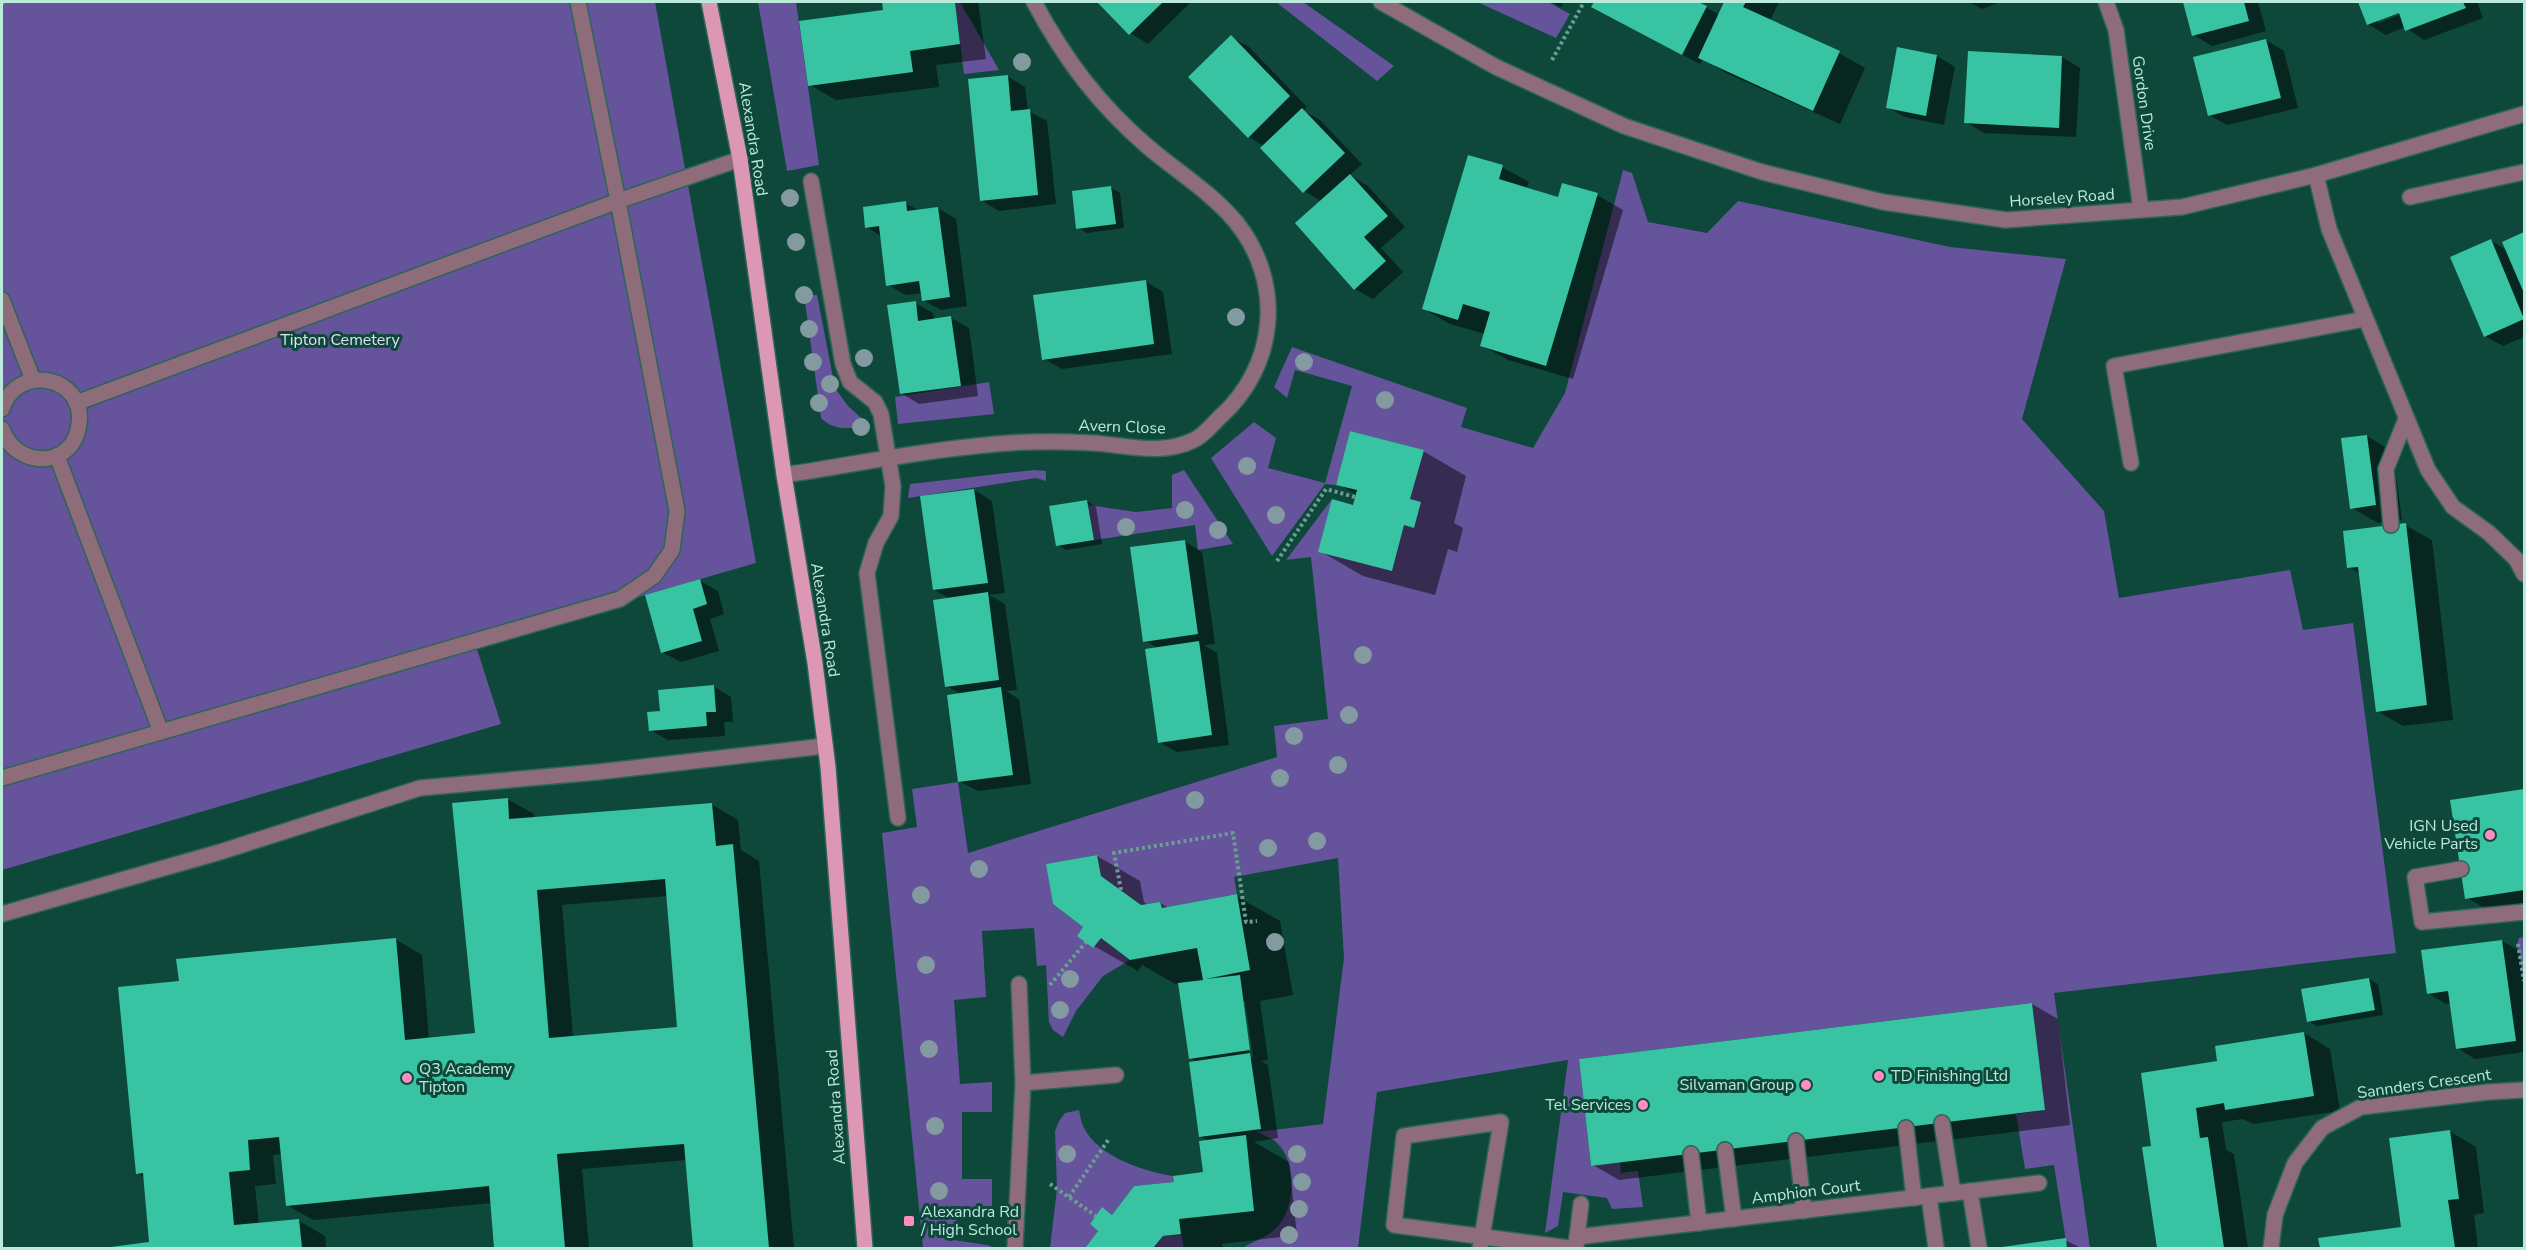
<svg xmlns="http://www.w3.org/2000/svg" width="2526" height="1250" font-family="'Nunito Sans',sans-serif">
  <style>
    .green { fill: #65539b }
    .shadow { fill: #0007; fill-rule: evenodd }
    .building { fill: #38c3a3; fill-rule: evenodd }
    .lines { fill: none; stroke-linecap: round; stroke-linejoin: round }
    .minor-casing { stroke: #2d6558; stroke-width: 18 }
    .major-casing { stroke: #2d6558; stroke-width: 18 }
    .path { stroke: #6a9e90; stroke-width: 4; stroke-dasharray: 3 3; stroke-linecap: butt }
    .minor { stroke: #8e6c79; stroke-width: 15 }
    .major { stroke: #db97b3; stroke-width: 15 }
    .tree { fill: #839aa1 }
    .poi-dot { fill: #fd8ebf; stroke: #0e483b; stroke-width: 2 }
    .labels { text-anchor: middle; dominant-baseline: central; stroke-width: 6; stroke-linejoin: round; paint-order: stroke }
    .street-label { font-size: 16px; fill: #bbe9da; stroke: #0e483b }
    .park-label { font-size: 16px; fill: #e2def5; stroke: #0e483b }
    .poi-label { font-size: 16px; fill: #bbe9da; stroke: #0e483b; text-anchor: end }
  </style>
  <rect width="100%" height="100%" fill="#0e483b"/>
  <g class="green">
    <path d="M2 2H655L756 563 645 595 477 649 501 724 2 870Z"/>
    <path d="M758 2H796L819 165 787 171Z"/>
    <path d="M955 2H960L999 70 964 74Z"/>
    <path d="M1276 2H1303L1394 66 1377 81Z"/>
    <path d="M1477 2H1548L1570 14 1556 38Z"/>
    <path d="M1623 170 1632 173 1648 222 1707 233 1738 201 1950 247 2066 259 2022 419 2104 511 2119 598 2290 570 2303 630 2353 623 2396 953 2054 993 2090 1248H2067L2054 1165 2025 1169 2016 1114 2044 1110 2032 1003 1579 1059 1591 1166 1620 1162 1621 1173 1638 1171 1643 1207 1612 1209 1607 1198 1563 1192 1558 1226 1545 1233 1568 1060 1377 1092 1358 1248H1243C1253 1241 1266 1238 1275 1229 1296 1210 1298 1163 1277 1143 1272 1138 1263 1135 1257 1132L1323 1124 1344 958 1338 858 1234 877 1237 894 1162 908 1160 902 1141 905 1101 876 1097 855 1047 864 1053 904 1083 927 1077 936 1101 938 1130 960 1103 976 1076 1011 1063 1037 1053 1030 1049 1022 1046 965 1037 966 1034 928 982 931 986 997 954 1000 960 1084 992 1082V1112H962V1179H992V1211L958 1207 954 1240 987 1245 995 1248H923L882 833 917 827 912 789 958 782 968 853 1277 757 1274 726 1328 719 1311 557 1286 560 1332 499 1392 571 1404 525 1414 527 1410 499 1423 450 1350 431 1336 485 1325 484 1272 556 1211 458 1254 422 1276 438 1268 468 1325 483 1352 386 1295 370 1287 398 1274 387 1292 347 1467 408 1461 427 1533 448 1565 393Z"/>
    <path d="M804 295H817L835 388 848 406 870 426C851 428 835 432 821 418Z"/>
    <path d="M989 382 994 414 898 424 895 397Z"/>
    <path d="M1034 470 1046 471V481L1036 478 908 498 910 484Z"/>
    <path d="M1184 470 1233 544 1198 550 1195 525 1094 540 1088 505 1136 512 1172 508V475Z"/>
    <path d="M2524 937V981L2517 944 2519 938Z"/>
    <path d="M1079 1110C1080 1115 1081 1122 1084 1128 1099 1157 1143 1171 1173 1176L1174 1182 1134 1186 1112 1215 1102 1208 1090 1224 1098 1231 1085 1248H1050L1057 1189 1055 1131 1059 1121 1065 1113Z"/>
    <path d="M1181 1234 1184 1248H1153L1163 1236Z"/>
  </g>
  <g class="shadow">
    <path d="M883 2H978L986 59 936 65 939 87 836 100 810 85 885 11Z"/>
    <path d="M1099 2H1191L1148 44 1130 33Z"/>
    <path d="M1551 2H1564L1561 7Z"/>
    <path d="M1595 2H1695L1720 15 1726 2H1779L1770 21 1839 53 1865 68 1840 124 1726 73 1703 59 1700 64 1593 7Z"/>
    <path d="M1969 2H2000L1982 9Z"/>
    <path d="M2184 2H2258L2266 31 2212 46 2194 35Z"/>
    <path d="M2359 2H2477L2483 18 2424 40 2405 27 2386 35 2368 24ZM2405 9 2406 12 2378 23V19Z"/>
    <path d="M1231 37 1249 47 1307 107 1304 111 1320 120 1362 164 1350 175 1368 186 1405 227 1381 248 1403 272 1373 299 1355 289 1321 201 1304 191 1264 146 1249 137Z"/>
    <path d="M2266 40 2284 51 2298 108 2227 125 2209 115Z"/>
    <path d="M1899 49 1937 56 1955 67 1944 125 1905 117 1887 107Z"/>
    <path d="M2062 57 2080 68 2076 137 1984 133 1966 122Z"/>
    <path d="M1007 76 1025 87 1028 111 1047 121 1056 204 999 211 981 200Z"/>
    <path d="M1502 167 1529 182 1526 189 1559 199 1597 195 1623 210 1573 379 1508 360 1481 345 1485 334 1450 324 1424 309Z"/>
    <path d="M1111 188 1120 193 1124 228 1087 233 1078 228Z"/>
    <path d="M905 203 920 211 938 208 956 219 967 306 941 310 923 300V293L906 295 888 285 881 236 866 227Z"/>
    <path d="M2524 233V337L2503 346 2485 336 2491 241 2507 250 2504 242Z"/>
    <path d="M1145 281 1163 292 1172 354 1062 369 1044 359Z"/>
    <path d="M915 303 933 313 934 320 951 318 969 328 978 396 919 404 901 393Z"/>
    <path d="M2367 436 2393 452 2402 520 2378 523 2352 508Z"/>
    <path d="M1423 451 1466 476 1454 523 1463 528 1457 552 1448 549 1435 595 1363 576 1320 551 1354 507 1357 495 1338 484Z"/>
    <path d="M974 490 992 501 1005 593 989 595 1005 604 1017 690 1006 691 1019 699 1031 784 978 791 959 781 961 694 946 686 951 599 934 590Z"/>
    <path d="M1087 501 1096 507 1102 544 1066 550 1058 545Z"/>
    <path d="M2405 525 2432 540 2453 720 2403 726 2377 711 2361 574 2348 567Z"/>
    <path d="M1184 541 1202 552 1215 644 1204 645 1217 653 1229 745 1177 752 1159 742 1158 648 1145 641Z"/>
    <path d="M700 581 718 591 724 614 710 619 719 651 681 662 662 652Z"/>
    <path d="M713 686 731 697 733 722H724L725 736 668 740 650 730 661 713Z"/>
    <path d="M2524 791V909L2493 913 2467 898 2452 802Z"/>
    <path d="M507 799 534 814V818L711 804 738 820 741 850 759 861 794 1248H695L687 1160 582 1169 589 1248H496L492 1203 313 1220 287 1205 282 1154 273 1155 276 1184 255 1186 259 1225 299 1221 325 1236 326 1248H100L151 1244 145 1178 137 1173 180 982 395 939 422 955 429 1039 477 1034ZM667 896 678 1028 573 1037 562 905Z"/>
    <path d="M1097 856 1140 881 1144 902 1148 905 1160 903 1169 908 1236 896 1280 921 1293 995 1260 1001 1268 1060 1261 1061 1268 1065 1278 1138 1254 1142 1289 1162 1297 1235 1222 1244 1223 1248H1087L1100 1231 1102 1209 1114 1216 1175 1183 1204 1174 1209 1141 1200 1136 1197 1062 1190 1058 1180 983 1175 984 1142 965 1138 971 1094 946 1085 926ZM1242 1002H1245L1253 1057 1250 1058Z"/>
    <path d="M2502 941 2520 951 2524 987V1052L2475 1059 2457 1048 2451 1003 2446 1004 2428 993Z"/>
    <path d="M2369 979 2378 984 2383 1015 2317 1026 2308 1021Z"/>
    <path d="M2032 1004 2058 1019 2070 1125 1619 1180 1593 1165Z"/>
    <path d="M2304 1033 2330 1049 2340 1111 2253 1124 2243 1119 2222 1122 2226 1150 2234 1154 2248 1248H2159L2143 1149 2153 1147 2219 1062Z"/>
    <path d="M2449 1131 2476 1147 2484 1213 2474 1215 2478 1248H2321L2320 1239 2403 1228Z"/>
    <path d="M2065 1240 2081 1248H2000Z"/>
  </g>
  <g class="building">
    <path d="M882 2H955L960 44 910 51 913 72 808 86 799 21 883 10Z"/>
    <path d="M1097 2H1163L1129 35Z"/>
    <path d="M1594 2H1698L1707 6 1682 55 1591 7Z"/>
    <path d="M1724 2H1746L1743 7 1840 51 1813 111 1698 58Z"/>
    <path d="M2183 2H2244L2249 21 2192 36Z"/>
    <path d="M2358 2H2463L2466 8 2405 31 2399 13 2367 25Z"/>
    <path d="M1231 35 1290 96 1248 138 1188 77Z"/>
    <path d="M2266 39 2281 98 2208 116 2193 57Z"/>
    <path d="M1897 47 1937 55 1926 116 1886 108Z"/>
    <path d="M1968 51 2062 56 2059 128 1964 123Z"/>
    <path d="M1008 75 1011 111 1030 109 1038 195 980 201 968 79Z"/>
    <path d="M1302 108 1345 153 1303 193 1260 148Z"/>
    <path d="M1468 155 1503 165 1499 179 1558 197 1562 183 1598 193 1546 366 1480 346 1490 312 1463 304 1458 320 1422 309Z"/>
    <path d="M1350 174 1388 216 1364 237 1386 261 1354 290 1295 223Z"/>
    <path d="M1111 186 1116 224 1076 229 1072 191Z"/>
    <path d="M906 201 907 211 938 207 950 297 922 301 919 281 886 286 879 226 865 228 863 207Z"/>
    <path d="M2524 232V293L2502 242Z"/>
    <path d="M2491 239 2524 319 2484 337 2450 257Z"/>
    <path d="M1146 280 1154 344 1042 360 1033 295Z"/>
    <path d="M916 301 918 321 951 316 961 386 900 394 887 305Z"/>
    <path d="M1350 431 1424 450 1410 499 1421 502 1414 528 1404 525 1392 571 1318 552 1332 499 1353 505 1357 490 1336 485Z"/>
    <path d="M2367 435 2376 505 2350 509 2341 438Z"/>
    <path d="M974 489 988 583 933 590 920 496Z"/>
    <path d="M1087 500 1094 540 1056 546 1049 506Z"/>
    <path d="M2406 523 2427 705 2376 712 2358 567 2347 568 2343 531Z"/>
    <path d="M1185 540 1198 634 1143 642 1130 547Z"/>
    <path d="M700 579 707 604 693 609 702 641 661 653 645 595Z"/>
    <path d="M988 592 999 680 945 687 933 600Z"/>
    <path d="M1199 641 1212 735 1158 743 1145 649Z"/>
    <path d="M714 685 716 712H706L707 726 649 731 647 712 660 711 658 690Z"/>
    <path d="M1001 687 1013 775 958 782 947 695Z"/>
    <path d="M2524 789V890L2465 899 2450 800Z"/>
    <path d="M508 798 509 819 712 803 716 846 733 844 769 1248H693L684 1144 557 1154 565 1248H494L489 1186 286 1206 279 1137 248 1140 250 1170 229 1172 234 1225 299 1219 302 1248H103L149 1242 143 1173 136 1174 118 987 179 981 176 959 396 938 405 1040 475 1033 452 803ZM665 879 677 1027 549 1038 537 890Z"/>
    <path d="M1097 855 1101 876 1141 905 1160 902 1162 908 1237 894 1250 970 1206 979 1240 975 1250 1050 1189 1059 1178 983 1203 980 1197 948 1130 960 1101 938 1093 948 1077 936 1083 927 1053 904 1046 864Z"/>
    <path d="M2502 940 2516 1041 2456 1049 2448 991 2427 994 2421 950Z"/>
    <path d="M2369 978 2375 1010 2307 1022 2301 989Z"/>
    <path d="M2032 1003 2045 1110 1591 1166 1579 1059Z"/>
    <path d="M2304 1032 2314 1096 2225 1110 2224 1103 2196 1108 2200 1138 2208 1137 2224 1248H2157L2142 1147 2151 1146 2141 1073 2217 1061 2215 1046Z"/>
    <path d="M1250 1053 1261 1129 1199 1137 1189 1062Z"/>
    <path d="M2450 1130 2459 1199 2448 1200 2455 1248H2320L2318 1238 2401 1227 2389 1138Z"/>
    <path d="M1246 1135 1254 1211 1179 1219 1181 1234 1163 1236 1153 1248H1085L1098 1231 1090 1224 1102 1207 1112 1215 1134 1186 1174 1182 1173 1176 1203 1172 1199 1141Z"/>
    <path d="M2066 1238 2067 1248H2002V1247Z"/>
  </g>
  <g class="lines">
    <defs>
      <g id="minor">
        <path d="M1381 2 1496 67 1624 126 1762 172 1883 202 2006 220 2182 207 2316 175 2524 114"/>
        <path d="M2106 2 2116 30 2141 210"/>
        <path d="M2316 175 2329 229 2428 470 2453 507 2489 533 2516 559 2524 574"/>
        <path d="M811 181 843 364 850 382 875 402 881 414 893 486 891 516 876 543 867 573 898 818"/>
        <path d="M2410 197 2524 172"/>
        <path d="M2 300 33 380"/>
        <path d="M76 403 618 201 578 2"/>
        <path d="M2 409C17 362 86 376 79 424 74 469 16 470 2 429"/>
        <path d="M57 456 161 732"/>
        <path d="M2131 463 2114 366 2365 319"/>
        <path d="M784 475C851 465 918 451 986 445 1021 441 1058 441 1093 443 1126 445 1162 456 1194 440 1203 436 1212 425 1219 418 1277 367 1285 283 1236 222 1211 192 1176 171 1147 146 1098 104 1064 58 1034 2"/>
        <path d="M2391 525 2386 469 2406 419"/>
        <path d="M2 778 620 599 654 576 672 550 677 511 618 201 740 159"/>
        <path d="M2461 869 2415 877 2422 922 2524 912"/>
        <path d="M2 914 220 852 420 788 598 772 825 746"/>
        <path d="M1023 1083 1116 1075"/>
        <path d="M1942 1123 1953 1193"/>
        <path d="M1906 1128 1914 1198"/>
        <path d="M1796 1141 1804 1211"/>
        <path d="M1725 1150 1734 1219"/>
        <path d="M1691 1154 1699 1223"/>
        <path d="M1970 1191 1979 1248"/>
        <path d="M1929 1196 1936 1248"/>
        <path d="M1577 1237 2039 1183"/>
        <path d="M1576 1246 1581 1204"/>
        <path d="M1015 1248 1023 1083 1019 984"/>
        <path d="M1480 1248 1482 1237 1501 1122 1404 1136 1394 1225 1569 1248"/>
        <path d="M2271 1248 2275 1215 2295 1163 2322 1128 2361 1107 2488 1092 2524 1090"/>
      </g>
      <path id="major" d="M709 2 740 159 784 475 815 663 828 767 865 1248"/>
    </defs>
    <use href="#minor" class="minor-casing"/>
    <use href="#major" class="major-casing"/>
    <g class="path">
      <path d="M2 3 4 2"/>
      <path d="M1552 60 1584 2"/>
      <path d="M1277 561 1326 489 1355 497"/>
      <path d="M1121 890 1114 853 1233 833 1246 922 1257 921"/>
      <path d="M2518 944 2524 981"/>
      <path d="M1050 985 1086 942"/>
      <path d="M1050 1184 1096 1216"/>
      <path d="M1069 1197 1109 1139"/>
    </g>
    <use href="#minor" class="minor"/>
    <use href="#major" class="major"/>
  </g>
  <g class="tree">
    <circle cx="1022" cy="62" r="9"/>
    <circle cx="790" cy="198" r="9"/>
    <circle cx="796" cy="242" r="9"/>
    <circle cx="804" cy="295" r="9"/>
    <circle cx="1236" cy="317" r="9"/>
    <circle cx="809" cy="329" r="9"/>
    <circle cx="864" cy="358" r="9"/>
    <circle cx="813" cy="362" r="9"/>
    <circle cx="1304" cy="362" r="9"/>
    <circle cx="830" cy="384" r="9"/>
    <circle cx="1385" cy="400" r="9"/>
    <circle cx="819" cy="403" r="9"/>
    <circle cx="861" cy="427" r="9"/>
    <circle cx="1247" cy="466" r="9"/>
    <circle cx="1185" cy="510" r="9"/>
    <circle cx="1276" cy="515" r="9"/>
    <circle cx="1126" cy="527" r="9"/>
    <circle cx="1218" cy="530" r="9"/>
    <circle cx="1363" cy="655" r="9"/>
    <circle cx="1349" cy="715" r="9"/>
    <circle cx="1294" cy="736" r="9"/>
    <circle cx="1338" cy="765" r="9"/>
    <circle cx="1280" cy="778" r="9"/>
    <circle cx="1195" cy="800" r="9"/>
    <circle cx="1317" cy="841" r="9"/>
    <circle cx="1268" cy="848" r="9"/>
    <circle cx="979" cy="869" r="9"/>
    <circle cx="921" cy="895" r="9"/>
    <circle cx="1275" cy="942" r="9"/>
    <circle cx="926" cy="965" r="9"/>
    <circle cx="1070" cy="979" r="9"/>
    <circle cx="1060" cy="1010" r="9"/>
    <circle cx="929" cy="1049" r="9"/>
    <circle cx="935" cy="1126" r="9"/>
    <circle cx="1067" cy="1154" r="9"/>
    <circle cx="1297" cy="1154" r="9"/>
    <circle cx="1302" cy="1182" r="9"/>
    <circle cx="939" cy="1191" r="9"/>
    <circle cx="1299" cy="1209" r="9"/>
    <circle cx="1289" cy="1235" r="9"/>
  </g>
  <g class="poi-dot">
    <circle cx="2490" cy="835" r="6"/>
    <circle cx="1879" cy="1076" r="6"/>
    <circle cx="407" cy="1078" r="6"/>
    <circle cx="1806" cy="1085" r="6"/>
    <circle cx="1643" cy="1105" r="6"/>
    <rect x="903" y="1215" width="12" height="12" rx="3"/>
  </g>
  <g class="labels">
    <g class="street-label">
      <text transform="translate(2144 103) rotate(82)">Gordon Drive</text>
      <text transform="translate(753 139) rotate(81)">Alexandra Road</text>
      <text transform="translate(2062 198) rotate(-4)">Horseley Road</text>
      <text transform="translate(1122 427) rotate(2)">Avern Close</text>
      <text transform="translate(825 620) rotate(81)">Alexandra Road</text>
      <text transform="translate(2424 1084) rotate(-8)">Sannders Crescent</text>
      <text transform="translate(836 1107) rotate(-94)">Alexandra Road</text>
      <text transform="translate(1806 1192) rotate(-7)">Amphion Court</text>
    </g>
    <g class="park-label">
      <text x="340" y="340">Tipton Cemetery</text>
    </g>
    <g class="poi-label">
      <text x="2478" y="826">IGN Used<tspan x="2478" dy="18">Vehicle Parts</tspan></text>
      <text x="419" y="1069" text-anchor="start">Q3 Academy<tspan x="419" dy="18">Tipton</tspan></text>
      <text x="1891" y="1076" text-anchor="start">TD Finishing Ltd</text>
      <text x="1794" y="1085">Silvaman Group</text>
      <text x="1631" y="1105">Tel Services</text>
      <text x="921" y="1212" text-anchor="start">Alexandra Rd<tspan x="921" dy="18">/ High School</tspan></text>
    </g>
  </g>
  <rect width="2526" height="1250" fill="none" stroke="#bbe9da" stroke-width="6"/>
</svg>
